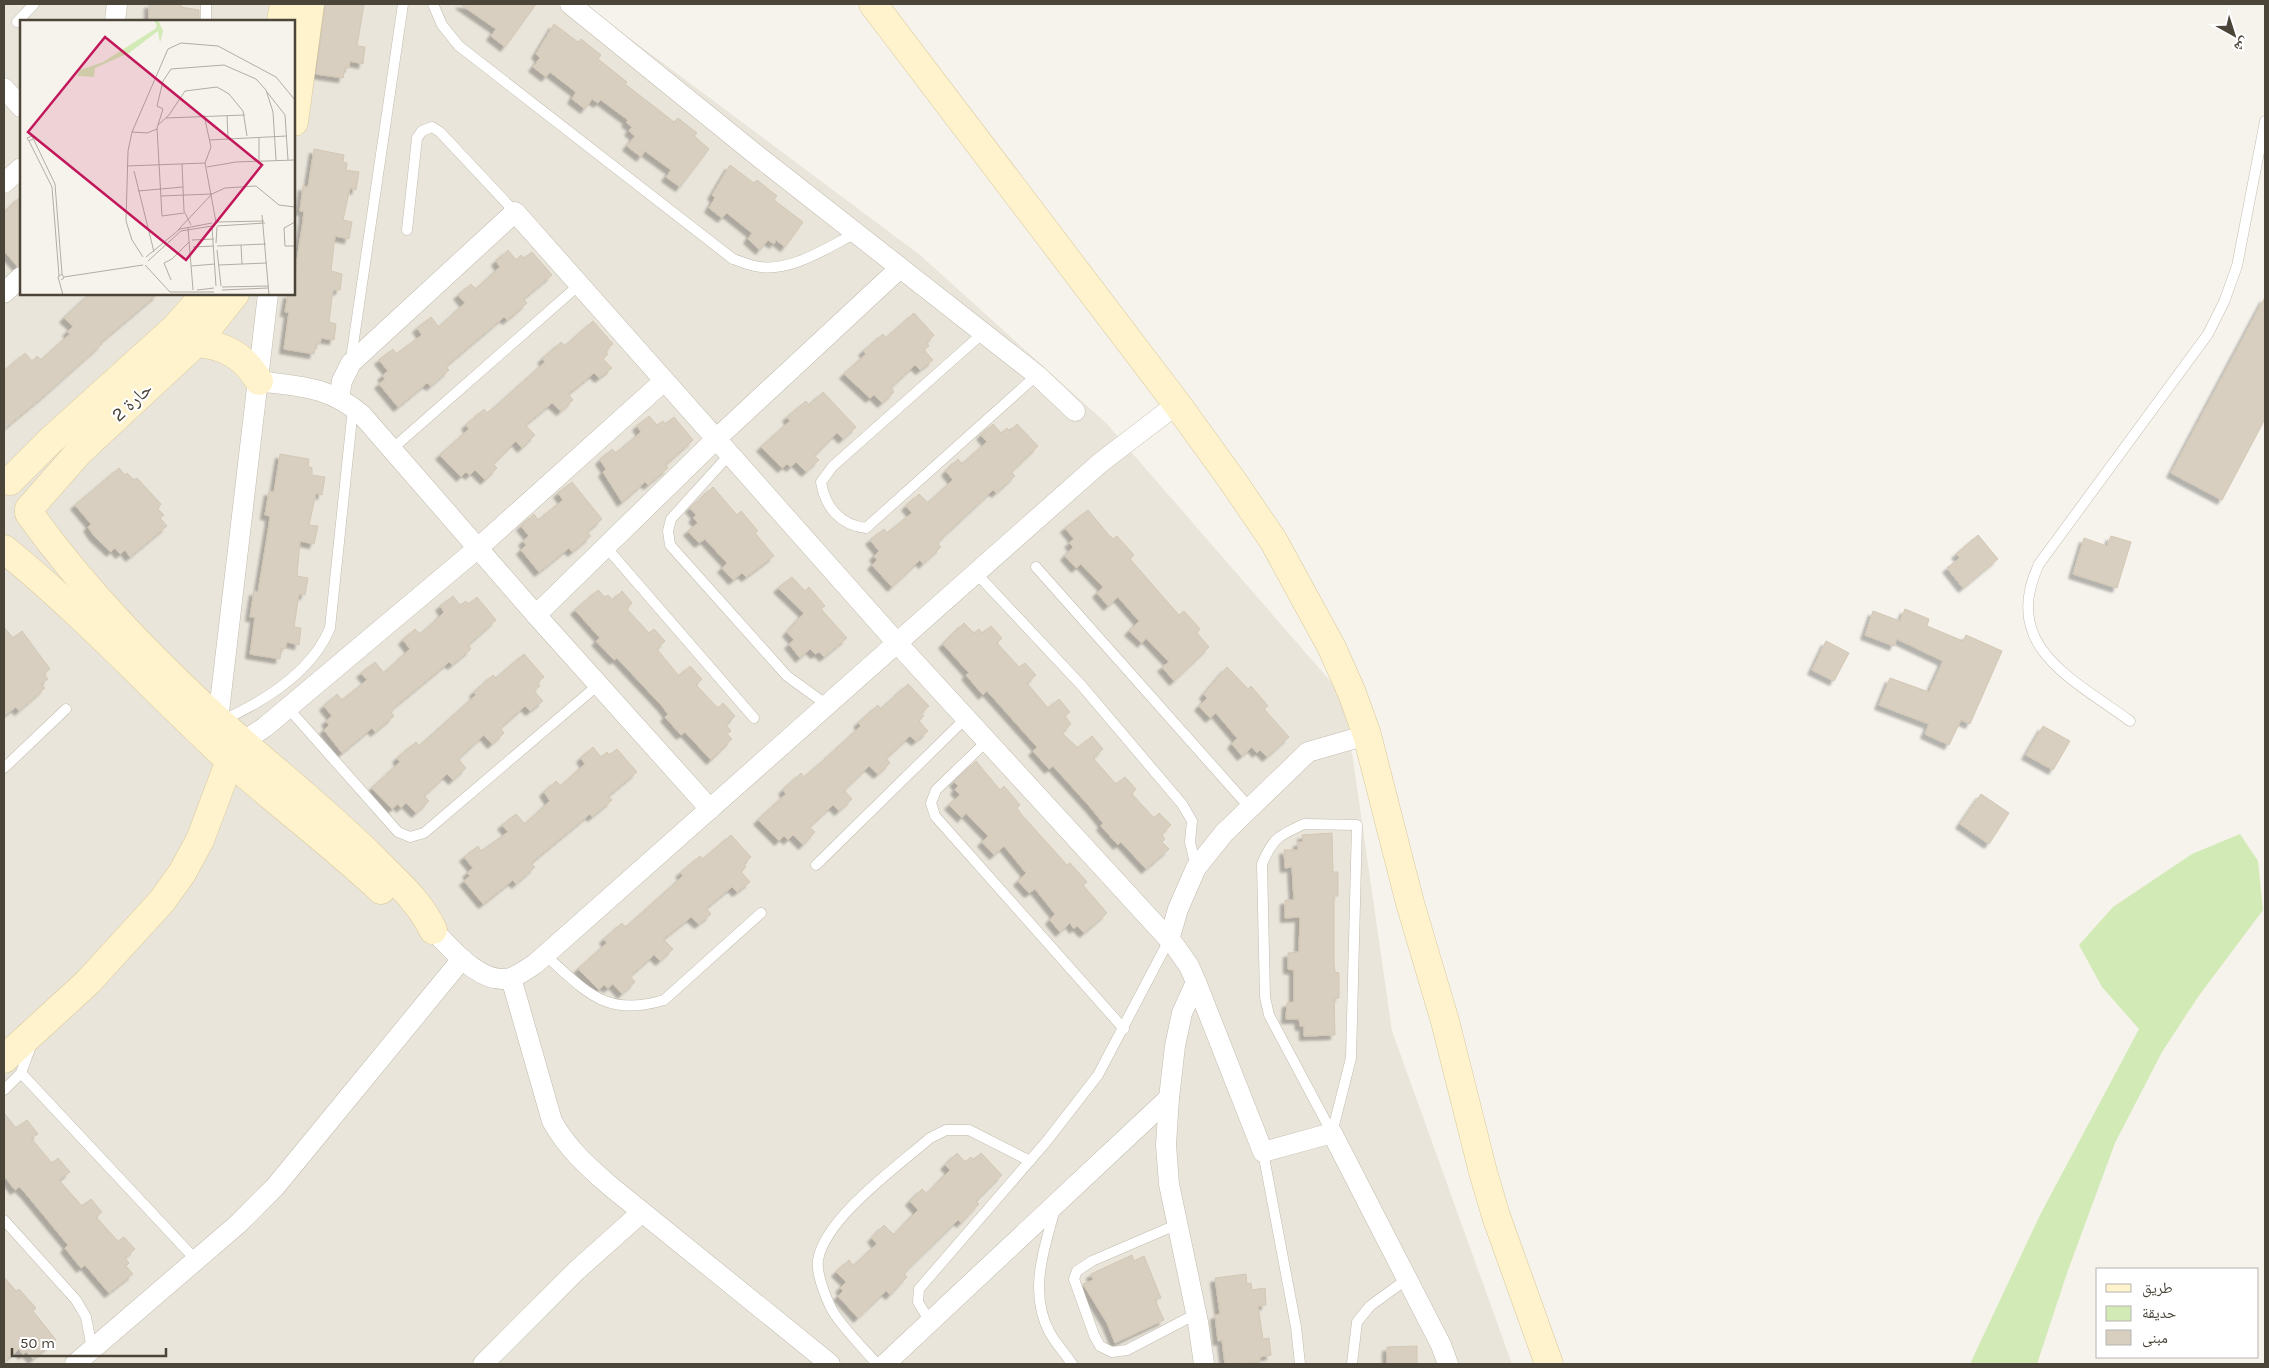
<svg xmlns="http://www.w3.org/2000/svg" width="2269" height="1368" font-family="Karla,'Noto Naskh Arabic',sans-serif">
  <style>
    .residential { fill: #eae5da; fill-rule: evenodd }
    .green { fill: #d2eab5 }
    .building { fill: #d8cfc1; stroke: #d3c7b4; filter: url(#shadow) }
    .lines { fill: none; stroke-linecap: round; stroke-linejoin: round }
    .lane-casing { stroke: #c2bbae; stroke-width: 11 }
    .street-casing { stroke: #c2bbae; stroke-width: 21 }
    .secondary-casing { stroke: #d6c79b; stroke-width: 29 }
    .lane { stroke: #fff; stroke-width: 10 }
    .street { stroke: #fff; stroke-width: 20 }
    .secondary { stroke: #fff3cd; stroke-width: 28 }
    .labels { text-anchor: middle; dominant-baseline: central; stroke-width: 4; stroke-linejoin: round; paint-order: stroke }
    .street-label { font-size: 19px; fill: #4b4439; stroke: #fff }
    .inset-road { fill: none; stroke: #b2ada4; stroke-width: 1 }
    .view { fill: #c2185b; fill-opacity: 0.15; stroke: #c2185b; stroke-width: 2.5 }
    .inset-edge { fill: none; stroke: #4b4439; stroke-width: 2.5 }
  </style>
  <defs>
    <filter id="shadow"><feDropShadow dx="-4.5" dy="4.5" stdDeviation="1" flood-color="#0004"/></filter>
  </defs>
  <rect width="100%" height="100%" fill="#f6f3ec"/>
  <path class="residential" d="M4 4H584L920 255 1106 423 1344 697 1392 1031 1512 1364H4ZM21 21H294V294H21Z"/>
  <path class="green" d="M2240 834 2258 861 2263 910 2198 997 2162 1052 2115 1143 2067 1273 2037 1364H1970L2040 1215 2139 1029 2102 987 2079 945 2113 907 2192 854Z"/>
  <g class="building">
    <path d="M149 4H181V7L199 10V21H149Z"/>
    <path d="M325 4H364L357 46 365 47 363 64 350 61 349 68H345L343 78 316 74Z"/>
    <path d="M460 4H536L505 47 491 36 496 29Z"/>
    <path d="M554 24 578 42 581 39 601 55 598 59 627 82 625 84 660 111 674 122 678 118 697 133 694 136 709 149 680 187 666 177 671 170 645 151 641 157 627 146 635 136 629 131 632 127 626 122 628 120 601 100 598 103 592 99 585 109 572 99 576 92 550 72 546 77 533 67 540 58 536 54Z"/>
    <path d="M314 149 344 155 343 162 347 163 346 170 359 172 356 190 350 188 343 220 352 222 349 239 335 236 331 271 342 274 340 290H333L329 322 336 324 334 340 321 338 320 344H316L314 354 284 349 289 312H285L288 294H294V280L303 221 304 211H300L303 186 308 187Z"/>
    <path d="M730 165 754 183 757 180 777 196 774 200 803 222 785 247 776 240 774 244 768 240 760 250 748 239 752 233 727 213 722 218 709 208 715 198 712 195Z"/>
    <path d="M21 196V265L17 266 4 251V213Z"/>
    <path d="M508 250 516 260 521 255 524 258 532 252 552 275 523 299 527 303 507 320 504 317 453 360 446 367 449 370 431 386 427 383 398 407 379 384 385 379 382 376 388 371 379 360 393 349 396 354 422 335 417 328 431 317 439 327 465 303 458 295 471 284 476 289 500 267 496 261Z"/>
    <path d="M89 294H158L101 342 102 344 93 352 45 395 4 429V371L25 353 32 361 37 356 41 360 70 334 67 332 73 326 64 318Z"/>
    <path d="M2265 297V419L2222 500 2171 473Z"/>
    <path d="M914 313 934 335 927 343 929 346 924 350 933 360 920 370 915 365 891 387 894 392 882 403 874 395 870 398 844 374 866 354 863 351 883 334 886 338Z"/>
    <path d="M593 321 613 344 605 351 608 354 603 359 612 368 599 378 594 373 568 394 573 400 561 411 552 403 525 425 535 435 522 448 516 441 493 464 497 468 485 480 475 470 470 475 466 472 461 477 440 455 469 429 466 425 484 409 487 413 495 407 545 362 542 359 561 342 565 346Z"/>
    <path d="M823 392 856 427 843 439 837 433 814 456 819 460 806 472 796 462 791 467 787 464 782 468 761 447 790 421 787 417 806 401 809 405Z"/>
    <path d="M649 416 657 425 663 421 665 424 674 417 693 440 665 465 668 468 648 485 645 482 622 502 603 472 606 469 600 460 612 449 616 453 641 432 637 426Z"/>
    <path d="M993 424 1001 433 1007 428 1010 431 1017 424 1038 446 1011 472 1015 476 996 493 993 490 944 536 938 544 941 547 923 564 920 560 892 587 872 565 877 560 874 556 879 551 870 540 884 529 887 533 912 513 906 506 919 494 928 503 953 480 946 471 958 459 962 464 987 442 981 435Z"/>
    <path d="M280 454 309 459 308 466 312 468V475L325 477 322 495 316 493 309 525 318 526 314 544 300 541 297 576 308 578 305 595 299 594 294 627 301 628 299 645 287 642 285 649 281 648 280 659 250 654 255 617H250L254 591 258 592 269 525 270 516 265 515 269 491 274 492Z"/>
    <path d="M119 468 125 475 127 473 134 480 137 478 161 504 158 509 164 515 160 518 167 526 130 557 125 550 120 554 115 548 111 552 94 536 88 527 91 524 75 505Z"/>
    <path d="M572 482 602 519 587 532 591 536 572 552 569 548 539 572 521 550 526 545 523 541 529 536 521 526 534 514 538 520 563 500 558 493Z"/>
    <path d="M713 487 737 515 741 511 758 531 755 533 774 556 746 577 742 573 733 580 722 568 727 563 705 539 699 543 688 531 698 523 693 518 696 515 690 508Z"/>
    <path d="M1088 510 1108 534 1113 539 1117 536 1134 555 1130 559 1179 615 1184 611 1200 629 1197 633 1209 647 1174 681 1162 667 1169 662 1146 638 1142 643 1129 631 1139 621 1118 597 1108 606 1097 593 1103 587 1081 564 1076 568 1065 556 1073 547 1069 543 1074 539 1065 528Z"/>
    <path d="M1978 535 1998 559 1963 588 1947 568 1960 558 1956 554Z"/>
    <path d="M2111 536 2131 542 2117 588 2073 574 2084 538 2107 546Z"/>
    <path d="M792 577 805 591 809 587 825 606 821 609 847 638 824 657 819 652 815 654 810 649 800 658 789 644 794 640 787 632 804 613 778 588Z"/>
    <path d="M598 590 605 597 608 595 613 600 622 591 632 603 627 609 649 633 654 629 665 641 657 649 679 676 690 666 702 679 696 685 718 708 723 703 735 716 726 725 731 731 727 734 732 739 711 760 685 732 681 735 665 717 668 714 662 706 617 658 614 660 596 641 600 638 575 610Z"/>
    <path d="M453 596 460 605 466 601 469 604 477 597 496 620 468 645 471 649 452 665 449 662 397 705 391 712 394 716 375 732 372 728 342 753 324 730 329 725 326 721 332 716 324 706 337 694 342 700 367 680 361 673 375 662 384 673 410 649 403 640 415 629 420 634 434 622 444 612 440 606Z"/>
    <path d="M1905 609 1929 619 1927 626 1963 641 1966 635 2002 651 1970 724 1961 720 1949 745 1925 734 1929 724 1879 705 1890 678 1929 692 1943 661 1897 639 1894 646 1865 635 1873 611 1900 621Z"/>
    <path d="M964 623 974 633 979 629 982 633 991 626 1002 638 997 643 1019 667 1025 663 1036 675 1027 683 1048 708 1059 699 1070 712 1065 716 1071 724 1062 733 1078 748 1092 736 1103 749 1093 758 1116 784 1125 777 1136 789 1132 794 1154 818 1159 813 1171 825 1161 834 1165 839 1162 842 1169 849 1146 869 1121 842 1118 845 1101 826 1103 823 1090 807 1053 766 1049 769 1033 751 1037 747 987 691 983 695 966 675 969 673 943 644Z"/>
    <path d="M4 627 13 638 22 631 50 669 44 674 48 679 41 684 45 688 19 711 16 707 4 716Z"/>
    <path d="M1826 641 1849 653 1834 681 1812 670Z"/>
    <path d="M524 654 544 677 537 683 540 686 534 691 543 701 530 711 525 706 500 728 504 733 492 744 484 735 458 759 466 768 453 780 447 774 424 796 429 801 416 813 406 803 401 808 398 804 392 809 372 788 400 762 397 758 416 742 419 746 426 740 476 695 474 692 493 675 496 678Z"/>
    <path d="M1227 667 1248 689 1251 686 1268 706 1264 709 1289 737 1267 757 1260 750 1257 753 1252 747 1242 756 1232 744 1237 738 1216 713 1210 718 1199 706 1207 698 1204 694Z"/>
    <path d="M908 684 929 706 921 713 924 716 919 721 928 731 916 741 910 736 886 758 890 763 878 774 869 766 844 790 852 799 839 811 833 805 809 827 815 832 803 845 793 835 788 840 784 836 779 841 758 820 786 794 783 790 801 773 804 777 824 760 861 726 858 723 878 705 881 709Z"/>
    <path d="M2043 726 2070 741 2053 770 2026 755Z"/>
    <path d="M593 747 601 757 607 752 609 755 617 749 637 772 608 796 612 800 592 817 590 814 538 857 531 864 535 867 516 884 513 880 483 904 464 881 470 876 467 873 473 868 464 857 478 846 481 851 508 832 502 825 516 814 525 824 550 801 544 792 556 781 561 786 585 764 581 758Z"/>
    <path d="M976 761 1000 790 1004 786 1020 805 1017 808 1022 815 1067 865 1070 863 1087 882 1083 885 1107 913 1084 933 1077 926 1074 929 1070 923 1060 932 1050 920 1055 914 1035 889 1029 893 1018 881 1026 873 1004 846 994 855 982 842 988 836 966 813 962 818 949 805 960 795 955 790 958 786 954 782Z"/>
    <path d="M1981 794 2009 813 1989 844 1960 824Z"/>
    <path d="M1332 833 1333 872H1338V896H1334V965L1335 972 1339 973V998H1334L1335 1035 1304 1036V1026H1300L1299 1019H1286L1287 1003 1294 1002V970L1288 969V953L1299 952 1300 917 1285 918V900H1294L1292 867 1285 868 1284 850H1298V842H1303L1302 835Z"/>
    <path d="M731 835 751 857 744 864 746 867 741 872 750 882 737 892 732 887 706 908 711 914 699 924 691 917 663 939 673 949 660 961 654 955 630 976 635 982 622 994 613 984 608 988 604 985 599 990 578 969 607 943 604 939 622 923 625 927 633 921 683 876 680 873 700 856 703 859Z"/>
    <path d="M4 1113 16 1128 27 1120 38 1134 31 1138 52 1163 58 1158 70 1172 59 1180 82 1206 91 1199 102 1212 96 1217 118 1241 124 1237 135 1249 125 1258 129 1263 126 1266 133 1274 109 1293 85 1265 81 1268 65 1248 68 1245 26 1194 19 1187 15 1190 4 1176Z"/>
    <path d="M957 1153 965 1162 971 1157 973 1160 981 1153 1002 1175 976 1201 979 1204 961 1223 958 1220 910 1267 904 1274 907 1277 890 1295 886 1291 858 1318 838 1296 843 1291 840 1288 846 1282 836 1272 849 1260 853 1266 877 1244 872 1238 884 1225 894 1235 918 1210 910 1201 922 1189 927 1194 950 1170 945 1165Z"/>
    <path d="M1132 1255 1134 1261 1144 1256 1161 1298 1155 1300 1164 1320 1115 1343 1107 1323 1083 1284 1093 1280 1091 1274Z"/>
    <path d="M1246 1274 1247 1284 1251 1283 1252 1290 1265 1288 1266 1305 1258 1306 1263 1339 1269 1338 1271 1355 1260 1357V1362L1225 1364 1222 1340 1218 1341 1215 1315 1220 1314 1215 1278Z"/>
    <path d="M4 1277 16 1291 19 1289 36 1308 33 1311 56 1340 33 1359 26 1352 23 1355 19 1349 4 1362Z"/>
    <path d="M1417 1346V1364H1387V1347Z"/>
  </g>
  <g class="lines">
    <defs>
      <g id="lane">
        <path d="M433 4 442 25 459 46 733 259C740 261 748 265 755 266 789 274 826 248 856 233"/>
        <path d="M206 21V4"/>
        <path d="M17 22 34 4"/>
        <path d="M407 230 417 138 422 131 432 127 440 132 515 212"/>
        <path d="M983 333 833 466 821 482C825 507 840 525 866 528L1037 375"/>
        <path d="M351 359 403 4"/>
        <path d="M392 449 579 285"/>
        <path d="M729 455 671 519 668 531 670 545 787 676 827 705"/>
        <path d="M606 547 754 718"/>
        <path d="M1036 567 1250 808"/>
        <path d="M976 573 1082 686 1182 804 1192 821 1190 842 1196 867"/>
        <path d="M288 708 398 832 410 837 424 833 598 685"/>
        <path d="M221 721C263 702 312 672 330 628L353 408"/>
        <path d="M2130 721C2073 679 2000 647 2039 564L2208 334 2224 302 2237 266 2265 121"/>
        <path d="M987 741 936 790 931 803 935 816 1124 1029"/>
        <path d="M4 768 66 709"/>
        <path d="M1304 824 1357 825 1351 1058 1332 1133 1269 1015 1265 997 1262 864C1273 838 1278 836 1304 824Z"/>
        <path d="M816 865 966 718"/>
        <path d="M545 955C586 991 605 1018 664 1000L761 913"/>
        <path d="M21 1073 196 1260"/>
        <path d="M4 1090 21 1073 32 1043"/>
        <path d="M1263 1152 1296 1327 1300 1364"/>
        <path d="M1055 1209C1044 1249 1028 1293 1050 1333 1056 1344 1065 1353 1072 1364"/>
        <path d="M4 1220 76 1300 86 1317 92 1349"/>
        <path d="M1178 1224 1092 1261 1077 1271 1074 1279 1094 1335 1100 1346 1112 1352 1127 1350 1196 1314"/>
        <path d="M930 1322 918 1302 919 1289 1046 1142 1098 1075 1169 940"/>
        <path d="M877 1364C865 1350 838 1323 831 1308 825 1296 816 1273 818 1260 825 1218 898 1166 930 1138L946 1130H969L1030 1161"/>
        <path d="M1352 1364 1357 1322 1370 1306 1407 1279"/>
      </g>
      <g id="street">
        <path d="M570 4 759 157 1037 375 1075 411"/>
        <path d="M115 21 117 4"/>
        <path d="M4 88 21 107"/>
        <path d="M4 183 21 168"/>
        <path d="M4 293 21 277"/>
        <path d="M259 381C301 387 329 386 362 415L536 615 710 809"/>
        <path d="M339 398 342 381 351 363 515 212 897 643 1175 946 1189 966 1196 982 1263 1152 1332 1133 1441 1345 1448 1364"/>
        <path d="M536 615 715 440 900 268"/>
        <path d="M221 729 218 720 268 294"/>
        <path d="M235 752 243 742 265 727 478 548 664 381"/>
        <path d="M433 930C451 948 481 986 511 978 519 975 527 969 535 964L1100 463 1177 404"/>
        <path d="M1169 940 1178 909 1196 868 1224 833 1308 752 1367 735"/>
        <path d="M511 978 552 1121C567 1148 587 1166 610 1186L830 1364"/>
        <path d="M1196 982 1182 1013 1175 1046 1169 1098 1166 1145 1169 1184 1198 1322 1204 1364"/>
        <path d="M75 1364 238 1224 275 1187 462 959"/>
        <path d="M483 1364 576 1271 642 1212"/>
        <path d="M885 1364 1169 1098"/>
      </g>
      <g id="secondary">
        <path d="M873 4 1177 404 1232 480 1273 540 1332 648 1352 693 1367 735 1410 903 1445 1021 1483 1172 1496 1216 1549 1364"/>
        <path d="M281 21 284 4"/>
        <path d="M294 122 310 4"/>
        <path d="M196 343C225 345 244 356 259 381"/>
        <path d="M10 481 51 440 175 328 205 294"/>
        <path d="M29 509 79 452 196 343 235 294"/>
        <path d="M29 513C84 590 150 657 220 722 273 770 330 814 381 866 401 886 421 904 433 930"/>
        <path d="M4 549C83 613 153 689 228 759 278 804 332 844 381 890"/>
        <path d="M4 1059 88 982 162 901 182 873 200 840 230 760"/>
      </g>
    </defs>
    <use href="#lane" class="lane-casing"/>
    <use href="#street" class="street-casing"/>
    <use href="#secondary" class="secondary-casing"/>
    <use href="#lane" class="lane"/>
    <use href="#street" class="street"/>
    <use href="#secondary" class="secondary"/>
  </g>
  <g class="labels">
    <g class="street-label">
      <text transform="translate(132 402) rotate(-43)">حارة 2</text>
    </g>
  </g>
  <g transform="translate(20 20)">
    <rect width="275" height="275" fill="#f6f3ec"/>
    <path d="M134 0H138L143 11 140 23 138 11 109 33 75 48 74 57 57 56 60 50 83 42 135 9 137 6Z" fill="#d2eab5"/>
    <path class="inset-road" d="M247 72 265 95 268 140M184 95 191 127 185 143M207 95 208 118M146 98 225 95M138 105 149 95 165 71 197 67 209 74 223 91 227 116M112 112 127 113 137 109M13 119 9 121 7 118 12 116 35 164 42 254M189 120 267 116M9 121 32 167 39 256M239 141V117M162 144 164 191 171 205M107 146 185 143 196 202M187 147 216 142 275 140M114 151 134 232M118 171 163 167M141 176 192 174M164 193 142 196 137 108 143 89 137 86 143 61 151 49 204 45 236 59 246 70 253 92 256 140M242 195 249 275M196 202 244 201M275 202 264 208 265 226H275M197 206 245 203M192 207 196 266M168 208 173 270M158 210 192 174 205 168 236 166 259 185 275 187M172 220 194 219M196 223 197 207M221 225 222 244M197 226 246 224M173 227 194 226M197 230 201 266M123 237 112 220 106 201 108 131 112 112 148 29 161 23 198 26 256 57 275 80M126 237 160 209 192 203M128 241 161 211 192 206M125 245 150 272H194M198 245 247 243M171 246 195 244M44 257 123 245M41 260 44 258 42 254 38 257 43 275M151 260 144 243 152 239 169 222M202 267 248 266M177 270 194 268M202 270 248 268"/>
    <path class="view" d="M85 17 242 145 166 240 8 112Z"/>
    <rect width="275" height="275" class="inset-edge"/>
  </g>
  <rect width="2269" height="1368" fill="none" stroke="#4b4439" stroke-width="10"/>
  <rect x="2096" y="1268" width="162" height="90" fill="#ffffff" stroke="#b7b4b0"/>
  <rect x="2106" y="1284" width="25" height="8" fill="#fff3cd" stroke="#b7b4b0"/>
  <text x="2142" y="1293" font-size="15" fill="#4b4439">طريق</text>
  <rect x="2106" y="1306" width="25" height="15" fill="#d2eab5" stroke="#b7b4b0"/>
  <text x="2142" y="1318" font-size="15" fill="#4b4439">حديقة</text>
  <rect x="2106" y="1330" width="25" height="15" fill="#d8cfc1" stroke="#b7b4b0"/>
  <text x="2142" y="1343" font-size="15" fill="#4b4439">مبنى</text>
  <g transform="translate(2234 35) rotate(141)" stroke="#ffffff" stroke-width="4" paint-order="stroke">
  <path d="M0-4L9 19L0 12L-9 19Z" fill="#4b4439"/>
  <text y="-8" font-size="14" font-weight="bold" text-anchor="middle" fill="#4b4439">ش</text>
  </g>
  <path d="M12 1348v8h154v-8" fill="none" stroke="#4b4439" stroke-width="2.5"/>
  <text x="20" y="1348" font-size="15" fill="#4b4439" stroke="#ffffff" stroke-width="4" paint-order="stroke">50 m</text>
</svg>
